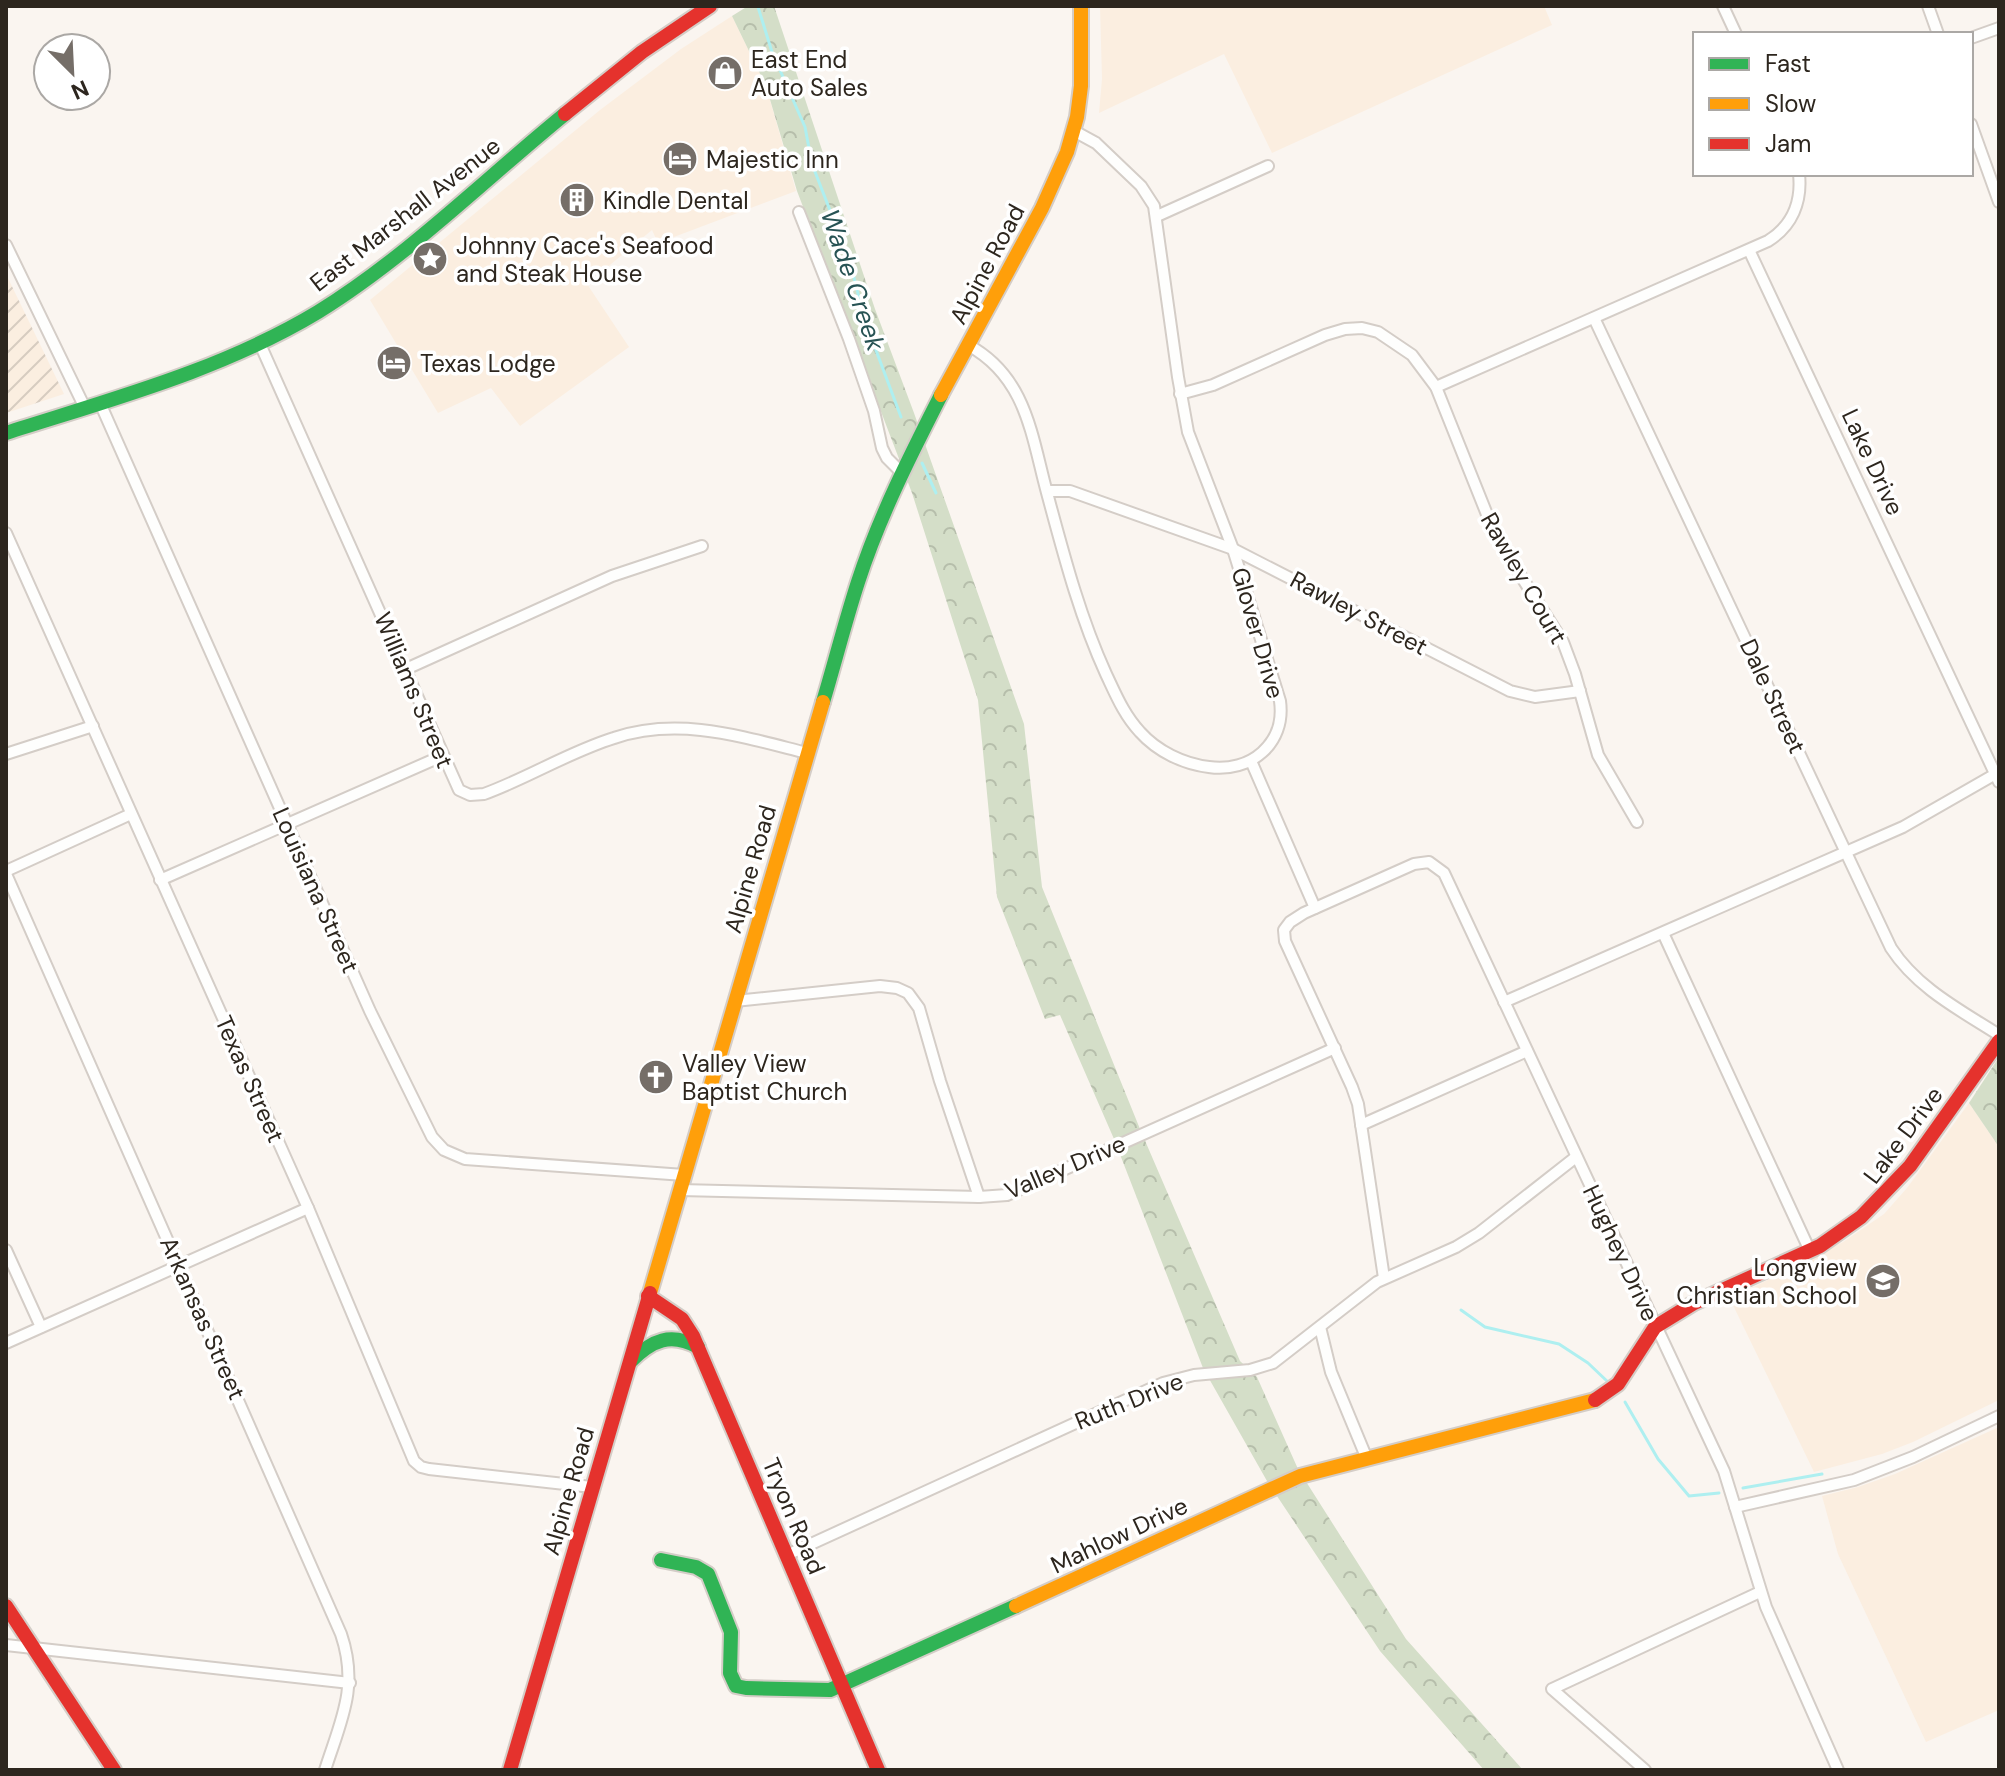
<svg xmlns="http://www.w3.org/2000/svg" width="2005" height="1776" font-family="'DM Sans',sans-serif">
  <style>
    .built { fill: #fbeee0 }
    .industrial { fill: url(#industrial-furrows) }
    .forest { fill: url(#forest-crowns) }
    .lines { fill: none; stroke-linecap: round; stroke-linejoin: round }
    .stream { stroke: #aeeff0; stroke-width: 3 }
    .street-casing { stroke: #d4cdc7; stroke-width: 14 }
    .fast-casing { stroke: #d4cdc7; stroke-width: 18 }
    .slow-casing { stroke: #d4cdc7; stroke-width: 18 }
    .jam-casing { stroke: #d4cdc7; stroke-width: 18 }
    .street { stroke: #fefefd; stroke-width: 10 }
    .fast { stroke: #30b455; stroke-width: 14 }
    .slow { stroke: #ff9f0a; stroke-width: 14 }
    .jam { stroke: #e5322d; stroke-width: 14 }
    .labels { text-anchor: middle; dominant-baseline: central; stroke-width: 7; stroke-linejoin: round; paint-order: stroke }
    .poi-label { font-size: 24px; fill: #2d261e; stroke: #fff; text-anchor: start }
    .street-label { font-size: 24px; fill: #2d261e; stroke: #fff }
    .water-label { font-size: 26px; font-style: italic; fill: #275354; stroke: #fff }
  </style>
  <defs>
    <pattern id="industrial-furrows" width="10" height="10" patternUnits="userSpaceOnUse" patternTransform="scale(2)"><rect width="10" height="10" fill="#fbeee0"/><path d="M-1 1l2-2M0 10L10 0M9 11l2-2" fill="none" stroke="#d7ccc0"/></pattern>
    <pattern id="forest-crowns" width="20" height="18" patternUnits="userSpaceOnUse" patternTransform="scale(2)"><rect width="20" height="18" fill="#d4dec8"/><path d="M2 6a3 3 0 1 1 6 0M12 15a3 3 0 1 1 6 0" fill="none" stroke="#b6beab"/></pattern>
  </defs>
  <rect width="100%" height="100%" fill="#faf5f0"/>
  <g class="built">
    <path d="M1100 6H1544L1552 25 1272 153 1224 54 1099 113 1102 79Z"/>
    <path d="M732 16 766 86 796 191 658 243 652 230 587 284 629 347 520 426 491 388 438 413 370 300 600 110 681 49Z"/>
    <path d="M1969 1103 1999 1147V1400L1913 1442 1882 1454 1814 1472 1730 1299 1843 1242 1884 1214 1907 1188Z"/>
    <path d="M1999 1427V1710L1926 1742 1838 1554 1822 1496 1858 1487 1895 1474Z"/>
  </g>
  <path class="industrial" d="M6 274 64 394 6 413Z"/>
  <g class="forest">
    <path d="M748 6H774L875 309 914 413 1024 724 1042 887 1140 1129 1240 1361 1257 1377 1298 1469 1406 1639 1523 1770H1484L1380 1651 1267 1481 1203 1368 1114 1139 1060 1015 1045 1019 997 897 978 700 912 493 797 191 766 86 732 16Z"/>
    <path d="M1999 1057V1147L1969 1103Z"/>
  </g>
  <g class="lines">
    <g class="stream">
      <path d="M758 7 772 52 805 127 812 164 850 262 865 321 901 417"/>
      <path d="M922 463 936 493"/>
      <path d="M1461 1310 1485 1327 1559 1344 1588 1363 1608 1382"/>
      <path d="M1625 1402 1658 1459 1689 1496 1719 1493"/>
      <path d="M1743 1488 1822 1474"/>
    </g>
    <defs>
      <g id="street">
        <path d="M1723 6 1736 34"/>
        <path d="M1928 6 1938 34"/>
        <path d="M1971 38 1999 28"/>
        <path d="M1971 124 1999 202"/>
        <path d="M799 212 849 339 874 411 882 448 887 458 901 472"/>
        <path d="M1157 216 1268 166"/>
        <path d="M6 245 85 408"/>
        <path d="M1749 250 1999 782"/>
        <path d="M1594 318 1891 948C1917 988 1960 1010 1999 1035"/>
        <path d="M260 344 459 790 470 795 484 794C528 778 569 752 614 738 679 716 743 737 807 753"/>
        <path d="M968 345C1025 376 1031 432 1046 489 1063 552 1079 615 1106 674 1116 695 1124 715 1140 732 1157 751 1183 764 1209 767 1250 773 1286 744 1280 701L1233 549 1188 432 1178 377 1154 206 1141 186 1096 143 1074 131"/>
        <path d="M1436 387 1768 241C1792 226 1802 202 1799 174"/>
        <path d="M1180 394 1213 385 1325 335 1345 329 1362 328 1378 332 1412 355 1436 387 1496 537 1563 642 1575 674 1598 755 1637 822"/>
        <path d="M100 403 370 1011 432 1137 444 1150 465 1159 684 1175"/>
        <path d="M1047 491H1070L1233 549 1510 691 1535 697 1580 691"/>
        <path d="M6 533 308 1208 414 1461 421 1467 429 1469 592 1487"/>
        <path d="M406 669 612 576 702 546"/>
        <path d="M6 754 93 726"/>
        <path d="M1251 761 1315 908"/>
        <path d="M6 871 131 814"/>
        <path d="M6 874 341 1634C359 1687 341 1720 325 1770"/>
        <path d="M160 880 442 756"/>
        <path d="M1663 933 1810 1251"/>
        <path d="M735 1001 880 986 897 988 908 993 919 1008 940 1081 979 1197"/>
        <path d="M1504 1002 1903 827 1999 772"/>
        <path d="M1361 1125 1527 1051"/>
        <path d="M680 1190 979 1197 1007 1195 1335 1048"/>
        <path d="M6 1250 41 1327"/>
        <path d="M1384 1278 1358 1104 1352 1087 1285 941 1284 930 1290 922 1304 913 1414 864 1429 862 1444 873 1724 1471 1766 1607 1838 1770"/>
        <path d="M1320 1327 1331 1372 1367 1459"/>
        <path d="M6 1343 308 1208"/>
        <path d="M1735 1507 1854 1480 1913 1457 1999 1416"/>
        <path d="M787 1555 1163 1383 1194 1375 1250 1370 1273 1363 1377 1282 1456 1247 1479 1233 1576 1157"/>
        <path d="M6 1645 350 1683"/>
        <path d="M1645 1770 1552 1689 1760 1592"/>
      </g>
      <g id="fast">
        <path d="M6 433C112 399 222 370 318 312 407 257 484 180 565 114"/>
        <path d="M823 702C835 662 845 622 858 582 879 517 910 456 941 395"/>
        <path d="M631 1361C652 1340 671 1332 698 1347"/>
        <path d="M661 1560 696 1567 708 1574 731 1632 730 1673 736 1686 746 1688 830 1690 1016 1606"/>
      </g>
      <g id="slow">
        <path d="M941 395 1042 208 1067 152 1077 117 1081 86V6"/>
        <path d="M650 1293 823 702"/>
        <path d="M1016 1606 1300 1476 1595 1400"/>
      </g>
      <g id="jam">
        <path d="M565 114 642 52 710 6"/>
        <path d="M648 1296 682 1319 693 1336 878 1770"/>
        <path d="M1595 1400 1618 1384 1655 1327 1694 1303 1820 1246 1861 1217 1910 1166 1999 1041"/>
        <path d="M6 1606 114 1770"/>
        <path d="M510 1770 650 1293"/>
      </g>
    </defs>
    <use href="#street" class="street-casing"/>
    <use href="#fast" class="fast-casing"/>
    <use href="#slow" class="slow-casing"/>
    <use href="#jam" class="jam-casing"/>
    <use href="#street" class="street"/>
    <use href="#fast" class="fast"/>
    <use href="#slow" class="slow"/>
    <use href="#jam" class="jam"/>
  </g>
  <defs>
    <symbol id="shop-disc" viewBox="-11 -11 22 22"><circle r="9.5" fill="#756e68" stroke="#fff"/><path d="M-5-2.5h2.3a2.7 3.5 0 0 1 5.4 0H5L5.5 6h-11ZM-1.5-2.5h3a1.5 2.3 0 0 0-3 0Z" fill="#fff"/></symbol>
    <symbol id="hotel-disc" viewBox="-11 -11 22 22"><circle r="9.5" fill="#756e68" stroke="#fff"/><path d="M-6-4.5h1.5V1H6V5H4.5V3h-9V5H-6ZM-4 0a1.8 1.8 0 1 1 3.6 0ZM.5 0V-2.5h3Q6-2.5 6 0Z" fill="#fff"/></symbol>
    <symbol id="building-disc" viewBox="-11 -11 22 22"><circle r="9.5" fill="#756e68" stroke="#fff"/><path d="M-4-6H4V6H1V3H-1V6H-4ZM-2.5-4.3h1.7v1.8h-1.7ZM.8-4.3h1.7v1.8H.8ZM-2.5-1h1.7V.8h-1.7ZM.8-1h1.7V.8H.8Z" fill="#fff"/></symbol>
    <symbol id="sight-disc" viewBox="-11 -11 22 22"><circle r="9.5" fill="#756e68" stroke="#fff"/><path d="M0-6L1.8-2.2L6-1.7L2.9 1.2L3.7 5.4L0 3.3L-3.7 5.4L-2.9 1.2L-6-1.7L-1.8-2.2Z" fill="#fff"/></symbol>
    <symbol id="church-disc" viewBox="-11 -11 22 22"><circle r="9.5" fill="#756e68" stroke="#fff"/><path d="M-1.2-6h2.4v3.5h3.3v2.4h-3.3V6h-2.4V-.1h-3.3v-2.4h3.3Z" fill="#fff"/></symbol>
    <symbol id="school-disc" viewBox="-11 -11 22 22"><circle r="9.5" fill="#756e68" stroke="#fff"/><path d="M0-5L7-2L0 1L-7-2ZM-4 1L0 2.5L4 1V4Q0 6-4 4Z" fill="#fff"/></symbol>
  </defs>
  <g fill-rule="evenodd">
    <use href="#shop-disc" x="705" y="53" width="40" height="40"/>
    <use href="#hotel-disc" x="660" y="139" width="40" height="40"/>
    <use href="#building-disc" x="557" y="180" width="40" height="40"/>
    <use href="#sight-disc" x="410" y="239" width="40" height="40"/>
    <use href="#hotel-disc" x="374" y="343" width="40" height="40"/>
    <use href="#church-disc" x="636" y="1057" width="40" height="40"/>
    <use href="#school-disc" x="1863" y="1261" width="40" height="40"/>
  </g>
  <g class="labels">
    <g class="poi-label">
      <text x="751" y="59">East End<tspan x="751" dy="28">Auto Sales</tspan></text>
      <text x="706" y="159">Majestic Inn</text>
      <text x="603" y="200">Kindle Dental</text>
      <text x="456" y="245">Johnny Cace's Seafood<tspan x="456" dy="28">and Steak House</tspan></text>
      <text x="420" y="363">Texas Lodge</text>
      <text x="682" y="1063">Valley View<tspan x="682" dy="28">Baptist Church</tspan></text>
      <text x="1857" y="1267" text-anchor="end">Longview<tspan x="1857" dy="28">Christian School</tspan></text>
    </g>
    <g class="street-label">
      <text transform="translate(405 214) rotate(-38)">East Marshall Avenue</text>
      <text transform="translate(987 264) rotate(-62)">Alpine Road</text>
      <text transform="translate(1873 462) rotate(65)">Lake Drive</text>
      <text transform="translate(1524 578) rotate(60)">Rawley Court</text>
      <text transform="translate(1359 613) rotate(28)">Rawley Street</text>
      <text transform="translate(1258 633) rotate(74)">Glover Drive</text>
      <text transform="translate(414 690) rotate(67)">Williams Street</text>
      <text transform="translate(1773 696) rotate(65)">Dale Street</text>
      <text transform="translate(750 869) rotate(-74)">Alpine Road</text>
      <text transform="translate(316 890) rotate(66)">Louisiana Street</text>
      <text transform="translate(250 1079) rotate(66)">Texas Street</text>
      <text transform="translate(1903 1135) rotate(-53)">Lake Drive</text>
      <text transform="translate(1065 1167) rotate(-23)">Valley Drive</text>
      <text transform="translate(1621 1253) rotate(65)">Hughey Drive</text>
      <text transform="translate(203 1318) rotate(66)">Arkansas Street</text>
      <text transform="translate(1129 1401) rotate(-22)">Ruth Drive</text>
      <text transform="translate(568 1491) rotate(-74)">Alpine Road</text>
      <text transform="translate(794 1516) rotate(67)">Tryon Road</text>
      <text transform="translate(1119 1535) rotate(-25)">Mahlow Drive</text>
    </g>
    <g class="water-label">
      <text transform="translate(853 280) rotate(71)">Wade Creek</text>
    </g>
  </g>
  <rect width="2005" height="1776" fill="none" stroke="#2d261e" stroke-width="16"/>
  <rect x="1693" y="32" width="280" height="144" fill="#ffffff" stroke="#aba8a5" stroke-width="2"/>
  <rect x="1709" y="58" width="40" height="12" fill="#30b455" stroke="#aba8a5" stroke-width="2"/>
  <text x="1765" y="72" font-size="24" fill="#2d261e">Fast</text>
  <rect x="1709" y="98" width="40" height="12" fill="#ff9f0a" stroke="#aba8a5" stroke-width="2"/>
  <text x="1765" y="112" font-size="24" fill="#2d261e">Slow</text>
  <rect x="1709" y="138" width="40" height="12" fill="#e5322d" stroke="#aba8a5" stroke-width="2"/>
  <text x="1765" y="152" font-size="24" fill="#2d261e">Jam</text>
  <g transform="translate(72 72) rotate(156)"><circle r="38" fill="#ffffff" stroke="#aba8a5" stroke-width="2"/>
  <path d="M0-6L14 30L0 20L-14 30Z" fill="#756e68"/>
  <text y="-12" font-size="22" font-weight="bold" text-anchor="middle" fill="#2d261e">N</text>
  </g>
</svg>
